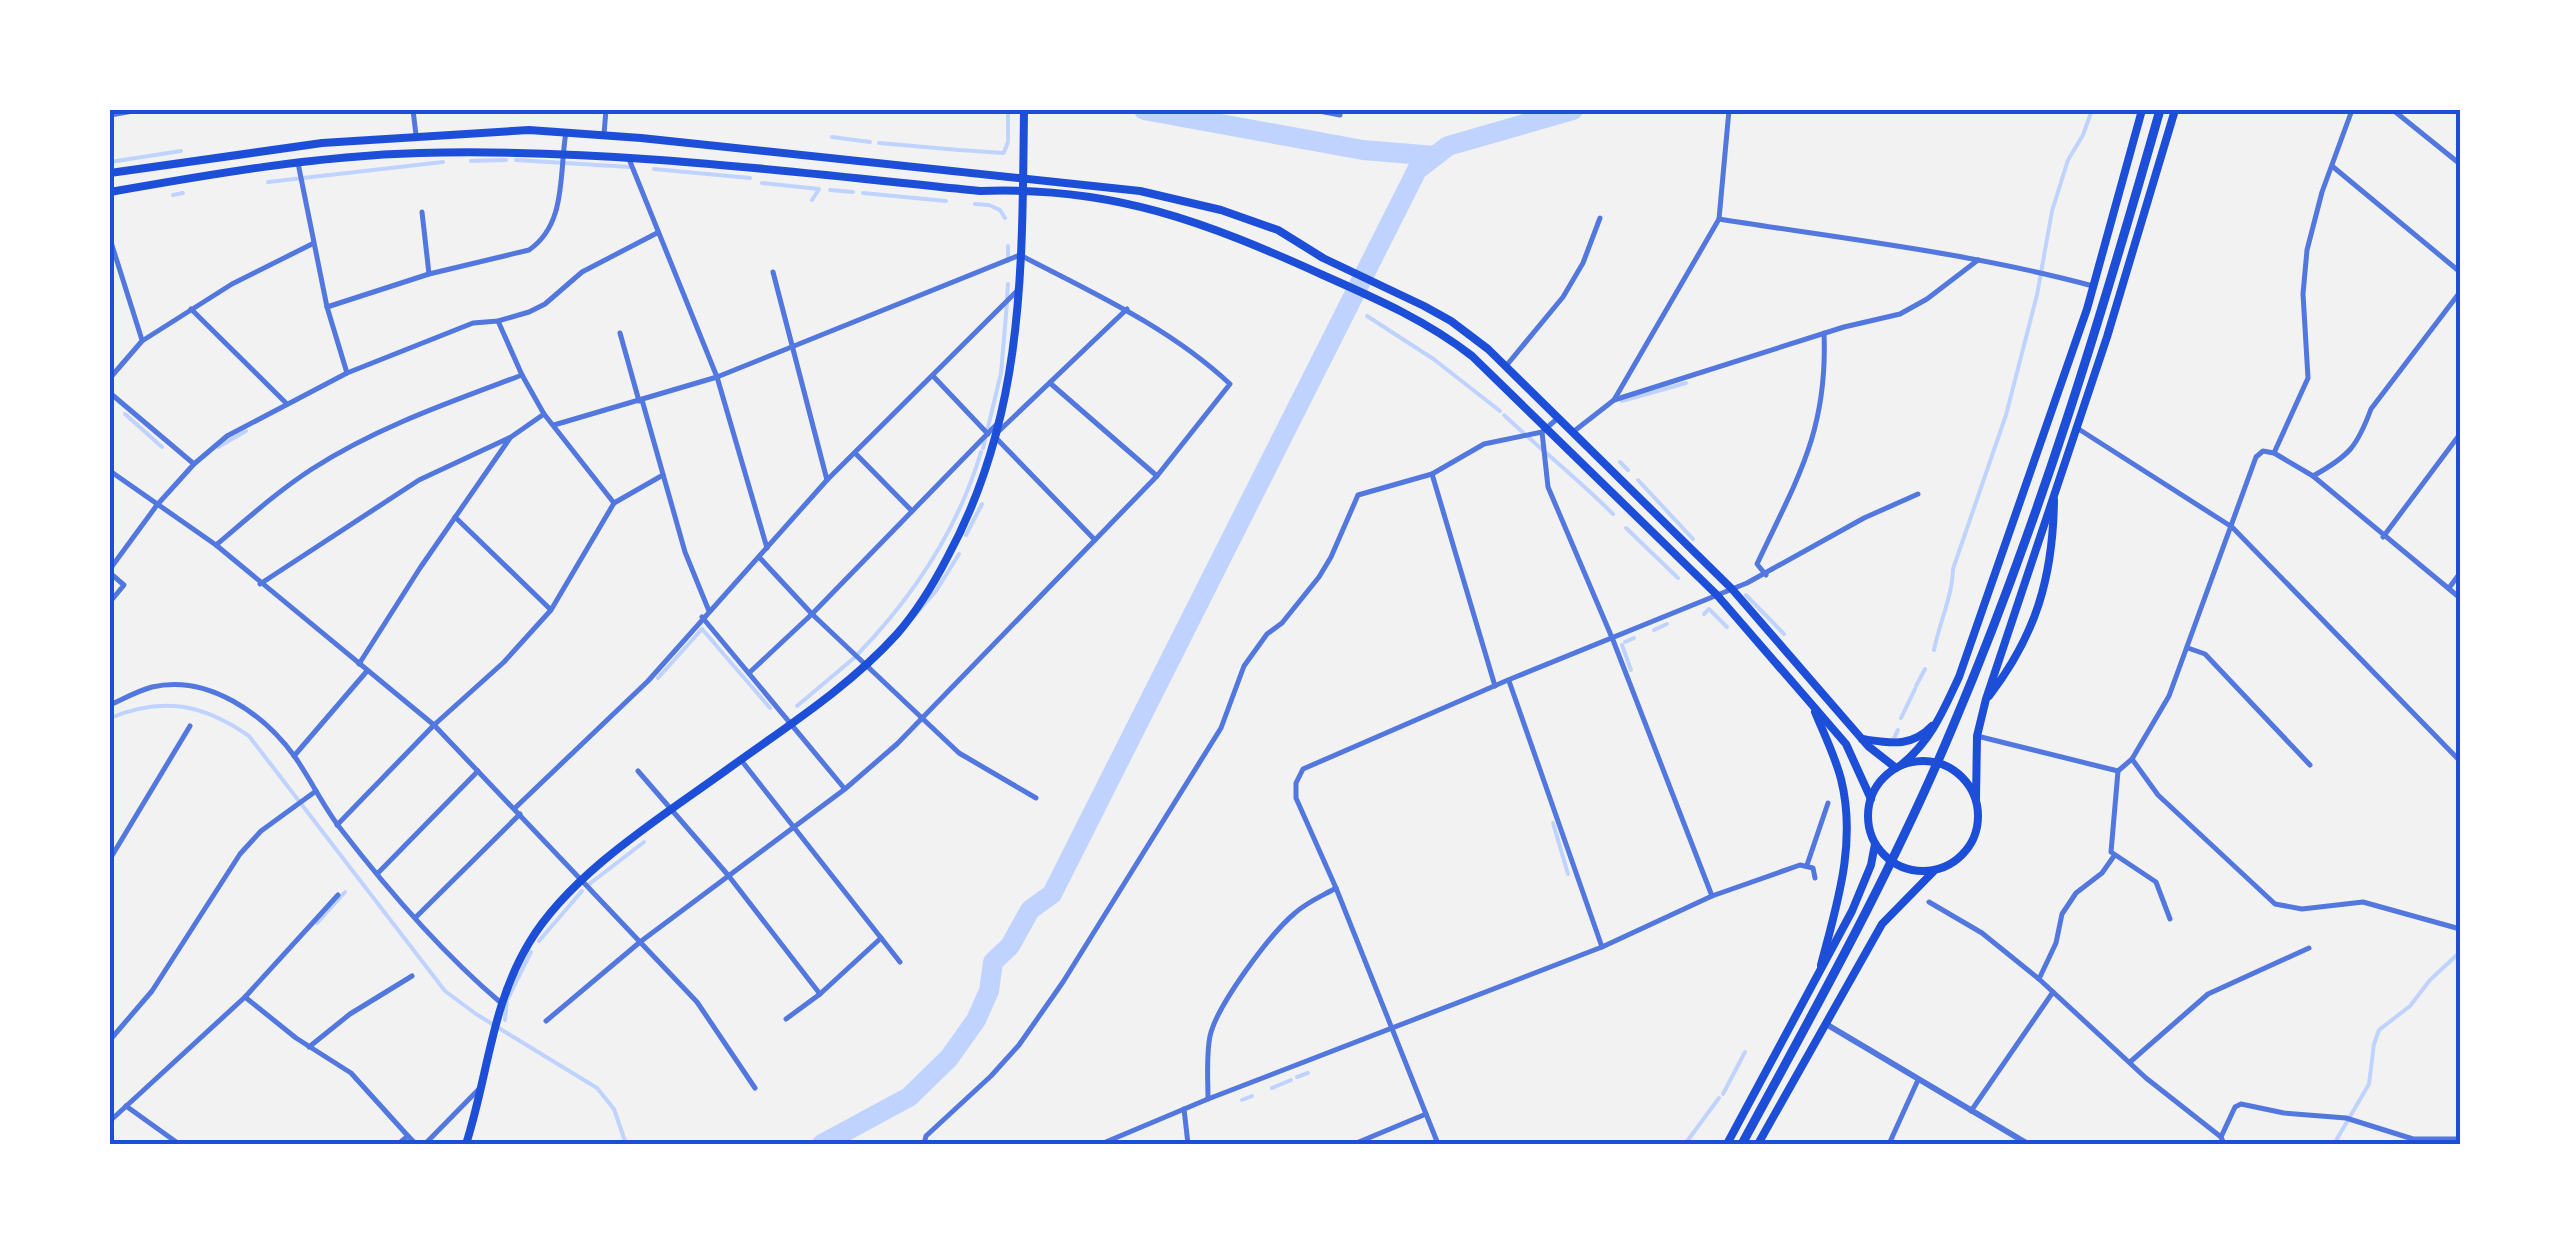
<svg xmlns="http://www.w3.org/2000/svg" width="2570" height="1254" font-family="'Roboto Condensed',sans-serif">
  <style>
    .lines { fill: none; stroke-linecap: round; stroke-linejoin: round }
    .stream { stroke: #bfd3fe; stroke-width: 4 }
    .river { stroke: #bfd3fe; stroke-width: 20 }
    .minor { stroke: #5277de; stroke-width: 5 }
    .tertiary { stroke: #5277de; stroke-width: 6 }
    .secondary { stroke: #1d4ed8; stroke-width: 8 }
    .primary { stroke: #1d4ed8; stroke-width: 8 }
    .trunk { stroke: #1d4ed8; stroke-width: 9 }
    .neatline { fill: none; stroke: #1d4ed8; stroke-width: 4 }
  </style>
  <rect width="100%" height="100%" fill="#f2f2f2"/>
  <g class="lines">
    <g class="stream">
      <path d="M832 137 870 142"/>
      <path d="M1008 139V110"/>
      <path d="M879 143 959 150"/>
      <path d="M960 150 1003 153"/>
      <path d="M1004 152 1008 142"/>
      <path d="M516 160 630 167"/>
      <path d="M471 161 506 160"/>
      <path d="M110 162 181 151"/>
      <path d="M654 169 750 178"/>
      <path d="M268 182 443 162"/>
      <path d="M762 183 819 189 812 200"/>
      <path d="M830 190 853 192"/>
      <path d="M863 193 946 201"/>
      <path d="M173 195 183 193"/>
      <path d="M975 204 987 205"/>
      <path d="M989 205 1000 210 1005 218"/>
      <path d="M1008 261V246"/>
      <path d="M1007 298 1008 284"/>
      <path d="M1367 316 1435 360"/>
      <path d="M1436 361 1500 411"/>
      <path d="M1622 401 1686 383"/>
      <path d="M125 414 162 447"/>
      <path d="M1504 415C1540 449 1578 479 1613 514"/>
      <path d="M218 447 246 431"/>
      <path d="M983 448 1001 373 1007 303"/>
      <path d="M1620 462 1628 470"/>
      <path d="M1638 480 1693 539"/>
      <path d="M1626 528 1678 578"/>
      <path d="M966 535 982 504"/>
      <path d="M1746 595 1784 634"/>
      <path d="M1704 614 1709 609 1727 627"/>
      <path d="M914 616 936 591 959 554"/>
      <path d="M1654 630 1667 624"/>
      <path d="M1625 642 1634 638"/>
      <path d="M1622 645 1631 670"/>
      <path d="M1934 650C1939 624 1953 594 1953 569L2006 415 2037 295 2052 211 2068 160 2083 135 2092 110"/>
      <path d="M857 655C913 597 958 529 981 452"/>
      <path d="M658 678 702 629 770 708"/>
      <path d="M1916 686 1925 669"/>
      <path d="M797 706 854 658"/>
      <path d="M110 718C163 696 203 704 249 736L445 991 476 1014 597 1088 614 1109 626 1144"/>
      <path d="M1901 718 1915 689"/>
      <path d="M1892 742 1898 730"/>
      <path d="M1553 823 1568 874"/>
      <path d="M588 885 644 842"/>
      <path d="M317 923 345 892"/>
      <path d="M539 941 582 891"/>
      <path d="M505 1020 507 1000 531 952"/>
      <path d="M1297 1077 1308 1073"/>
      <path d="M1272 1088 1291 1080"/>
      <path d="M1723 1094 1745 1052"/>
      <path d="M1242 1100 1252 1096"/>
      <path d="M1685 1144 1719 1098"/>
      <path d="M2334 1144 2369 1084 2374 1044 2379 1030 2410 1006 2430 980 2460 952"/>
    </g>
    <g class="river">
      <path d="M1144 110 1363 150 1435 156"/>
      <path d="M822 1144 909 1097 949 1058 976 1020 989 991 993 962 1010 946 1030 910 1052 894 1417 170 1448 146 1573 110"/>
    </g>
    <g class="minor">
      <path d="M413 110 416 135"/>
      <path d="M1314 110 1340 115"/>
      <path d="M2393 110 2460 164"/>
      <path d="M110 115 139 110"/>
      <path d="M604 134 606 110"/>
      <path d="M629 159 717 377 767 548"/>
      <path d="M298 163 327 307 347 373"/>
      <path d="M2332 166 2460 272"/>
      <path d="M422 212 429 274"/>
      <path d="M1719 219C1844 239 1971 253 2093 286"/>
      <path d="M110 239 142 340"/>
      <path d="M773 272 827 480"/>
      <path d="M327 307 429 274 529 250C567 224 559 173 566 132"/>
      <path d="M191 309 287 404"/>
      <path d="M498 321 522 375 544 414 614 503"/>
      <path d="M620 333 639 401"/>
      <path d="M1506 366 1563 297 1583 263 1600 218"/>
      <path d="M933 376 988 434"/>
      <path d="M110 378 142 341 232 284 312 244"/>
      <path d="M1050 383 1157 476"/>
      <path d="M110 393 194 464"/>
      <path d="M642 400 685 552 709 611"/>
      <path d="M1614 400 1844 327 1900 314 1927 299 1978 260"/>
      <path d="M2077 428 2232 527 2460 761"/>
      <path d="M999 431 1127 309"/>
      <path d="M1542 432 1548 487 1613 640 1712 896"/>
      <path d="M1573 432 1614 400 1719 219 1729 110"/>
      <path d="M997 439 1095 540"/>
      <path d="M855 453 912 511"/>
      <path d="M2274 453 2308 378 2303 294 2307 250 2322 192 2352 110"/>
      <path d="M110 471 216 545 434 725 697 1002 755 1088"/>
      <path d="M1432 474 1495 686"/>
      <path d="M2313 476C2349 456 2357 447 2371 409L2460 292"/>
      <path d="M455 517 550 609"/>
      <path d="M2383 537 2460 434"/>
      <path d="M216 545C247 519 278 491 312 469 377 427 450 402 522 375"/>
      <path d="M759 557 812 614 959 753 1036 798"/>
      <path d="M110 569 157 505 194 464 227 436 347 373 473 323 498 321 529 312 545 304 582 272 657 233"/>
      <path d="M110 573 124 585 110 602"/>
      <path d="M1766 575 1757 564C1797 479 1828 431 1824 333"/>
      <path d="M260 584 419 480 511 437 544 414"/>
      <path d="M2449 588 2460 573"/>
      <path d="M702 617 844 788"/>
      <path d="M2188 648 2205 654 2310 765"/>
      <path d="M359 664 420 568 510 438"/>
      <path d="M749 673 812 614 997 424"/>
      <path d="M1509 681 1602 947"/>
      <path d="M110 705C123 699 137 691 152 687 208 674 264 714 295 757 311 780 323 806 340 828 387 889 441 952 500 1002"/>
      <path d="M1977 736 2118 771"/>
      <path d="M294 756 367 671"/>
      <path d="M2132 759 2158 795 2275 904 2302 909 2363 902 2460 929"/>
      <path d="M741 760 900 962"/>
      <path d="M638 771 728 875 820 994"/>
      <path d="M515 808 648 681 827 480 1018 290"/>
      <path d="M337 825 434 725 504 662 551 610 614 503 663 475"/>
      <path d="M110 859 190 726"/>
      <path d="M1807 865 1828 803"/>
      <path d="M377 874 478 771"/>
      <path d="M1929 902 1982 933 2039 979 2146 1078 2221 1137 2224 1144"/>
      <path d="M416 917 520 814"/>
      <path d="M2170 919 2156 882 2111 852 2118 771 2132 759 2169 696 2256 457 2263 451 2274 453 2313 476 2460 598"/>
      <path d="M2039 979 2056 943 2062 914 2076 893 2102 873 2114 856"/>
      <path d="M245 997 296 1038 351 1073 408 1136 398 1144"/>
      <path d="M786 1019 820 994 881 938"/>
      <path d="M546 1021 640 942 845 789 897 744 1157 476 1230 384C1169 327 1093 293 1020 255L717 377 554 425"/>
      <path d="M110 1040 152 991 240 854 261 831 316 791"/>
      <path d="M309 1047 350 1014 412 976"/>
      <path d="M2130 1062 2208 994 2309 948"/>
      <path d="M1208 1099C1208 1078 1206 1056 1210 1036 1217 1005 1270 934 1295 913 1307 902 1322 896 1336 888"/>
      <path d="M126 1106 179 1144"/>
      <path d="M1184 1109 1188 1144"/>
      <path d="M1971 1111 2053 992"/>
      <path d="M110 1121 245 997 338 895"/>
      <path d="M408 1136 416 1144"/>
      <path d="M2221 1137 2235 1107 2241 1104 2284 1113 2346 1118 2413 1139H2460"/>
      <path d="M425 1144 479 1089"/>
      <path d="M924 1144 926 1136 991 1076 1019 1045 1063 982 1221 728 1244 666 1267 634 1282 623 1319 577 1331 557 1358 495 1432 474 1484 444 1542 432 1558 418"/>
      <path d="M1101 1144 1208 1099 1602 947 1712 896 1800 865 1813 868 1815 878"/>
      <path d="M1354 1144 1426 1114"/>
      <path d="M1438 1144 1336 888 1296 798V783L1303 769 1508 680 1747 583 1864 518 1918 494"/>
      <path d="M1889 1144 1918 1080"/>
    </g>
    <path class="tertiary" d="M1826 1024 2028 1144"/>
    <path class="secondary" d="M466 1144C488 1076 491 1006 529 943 572 871 665 815 732 766 789 725 850 686 897 634 917 611 933 585 947 558 1025 415 1022 268 1024 110"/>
    <g class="primary">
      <path d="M110 173 322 143 529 130 641 138 1140 191 1221 210 1278 230 1323 258 1424 306 1451 321 1488 349 1732 589 1868 746 1896 768"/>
      <path d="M110 192C212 174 316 156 419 153 606 148 794 172 980 191 1113 186 1206 222 1325 276 1377 299 1427 321 1472 356L1717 595 1846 744 1871 799"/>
      <path d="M1989 696C2036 635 2053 577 2054 500"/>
      <path d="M1815 712C1824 734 1835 756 1841 779 1857 843 1837 904 1821 965"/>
      <path d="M1862 739C1890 743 1911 748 1932 726"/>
      <circle cx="1923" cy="816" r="55"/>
      <path d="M1901 765C1931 741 1943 711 1959 677L2087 309 2142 110"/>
      <path d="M1976 799 1977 736 1986 699 2107 337 2175 110"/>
      <path d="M1727 1144 1852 911 1871 865 1875 844"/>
      <path d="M1758 1144 1882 924 1933 872"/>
    </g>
    <path class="trunk" d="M1742 1144C1816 1007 1893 870 1953 726 2038 526 2101 318 2160 110"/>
  </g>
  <rect width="2570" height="1254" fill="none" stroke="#ffffff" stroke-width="225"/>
  <rect x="112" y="112" width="2346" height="1030" class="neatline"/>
</svg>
